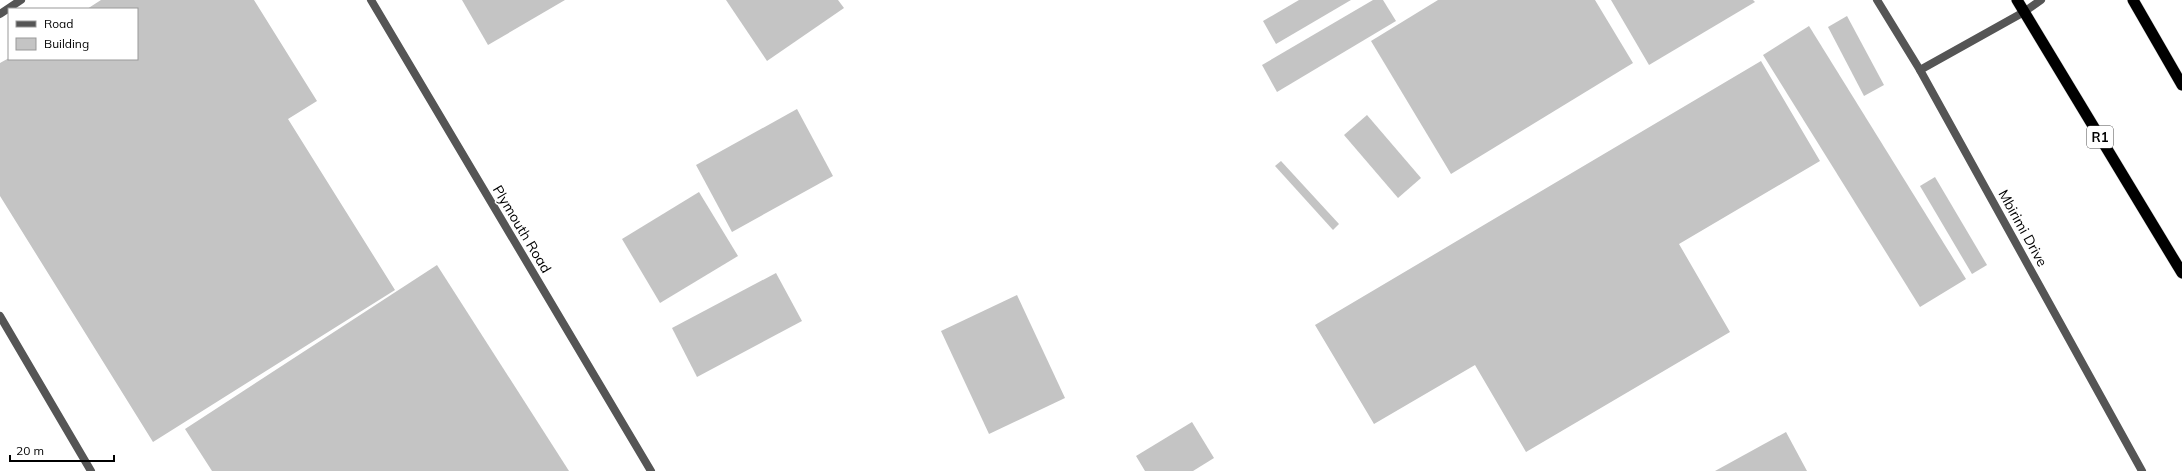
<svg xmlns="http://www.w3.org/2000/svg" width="2182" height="471" font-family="Mulish,sans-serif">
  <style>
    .building { fill: #c4c4c4 }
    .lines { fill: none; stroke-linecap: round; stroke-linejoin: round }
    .trunk-casing { stroke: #dbdbdb; stroke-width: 12 }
    .service { stroke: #555; stroke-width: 8 }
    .minor { stroke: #555; stroke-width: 8 }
    .trunk { stroke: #000; stroke-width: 11 }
    .labels { text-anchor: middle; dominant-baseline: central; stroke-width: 3; stroke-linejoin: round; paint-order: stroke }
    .shield { fill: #fff; stroke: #4c4c4c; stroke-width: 1 }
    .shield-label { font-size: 13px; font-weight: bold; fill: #000 }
    .street-label { font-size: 14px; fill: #000; stroke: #fff }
  </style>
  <rect width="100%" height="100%" fill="#fff"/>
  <g class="building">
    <path d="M101 0H254L317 101 288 119 395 290 153 442 0 196V63L9 58 137 59V9H87Z"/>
    <path d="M462 0H565L488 45Z"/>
    <path d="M726 0H838L844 8 767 61Z"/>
    <path d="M1299 0H1351L1276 44 1263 21Z"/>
    <path d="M1373 0H1383L1396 21 1277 92 1262 65Z"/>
    <path d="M1438 0H1595L1633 63 1451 174 1371 41Z"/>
    <path d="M1611 0H1753L1755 2 1649 65Z"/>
    <path d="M1847 16 1884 85 1864 96 1828 27Z"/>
    <path d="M1809 26 1966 279 1920 307 1763 55Z"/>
    <path d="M1761 61 1820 161 1679 244 1730 332 1526 452 1475 365 1374 424 1315 325Z"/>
    <path d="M797 109 833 176 732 232 696 165Z"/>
    <path d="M1367 115 1421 178 1398 198 1344 135Z"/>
    <path d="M1281 161 1339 224 1333 230 1275 166Z"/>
    <path d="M1935 177 1987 265 1972 274 1920 186Z"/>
    <path d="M699 192 738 256 660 303 622 239Z"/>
    <path d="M437 265 569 471H212L185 429Z"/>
    <path d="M776 273 802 321 697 377 672 328Z"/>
    <path d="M1017 295 1065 398 989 434 941 331Z"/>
    <path d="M1192 422 1214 458 1193 471H1145L1136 456Z"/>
    <path d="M1786 432 1807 471H1715Z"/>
  </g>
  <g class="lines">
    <defs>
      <g id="trunk">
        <path d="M2017 0 2182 273"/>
        <path d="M2133 0 2182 85"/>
      </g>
    </defs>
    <use href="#trunk" class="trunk-casing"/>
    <g class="service">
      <path d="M1877 0 1920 70 2142 471"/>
      <path d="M0 14 21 0"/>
      <path d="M1920 70 2024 12 2041 0"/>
      <path d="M0 316 91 471"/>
    </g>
    <path class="minor" d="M371 0 651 471"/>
    <use href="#trunk" class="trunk"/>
  </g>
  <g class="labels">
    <rect class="shield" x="2087" y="126" width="26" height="22" rx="3"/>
    <g class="shield-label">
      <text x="2100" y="137">R1</text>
    </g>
    <g class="street-label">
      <text transform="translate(2023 228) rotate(61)">Mbirimi Drive</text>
      <text transform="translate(522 229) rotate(59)">Plymouth Road</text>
    </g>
  </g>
  <rect x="8" y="8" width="130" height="52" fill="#ffffff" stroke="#999999"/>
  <rect x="16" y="21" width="20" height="6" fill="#555555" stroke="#999999"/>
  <text x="44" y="28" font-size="12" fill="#000000">Road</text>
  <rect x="16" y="38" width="20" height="12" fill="#c4c4c4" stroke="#999999"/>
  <text x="44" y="48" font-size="12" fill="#000000">Building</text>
  <path d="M10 455v6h104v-6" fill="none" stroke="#000000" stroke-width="2"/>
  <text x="16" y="455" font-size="12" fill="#000000" stroke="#ffffff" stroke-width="3" paint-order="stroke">20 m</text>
</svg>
